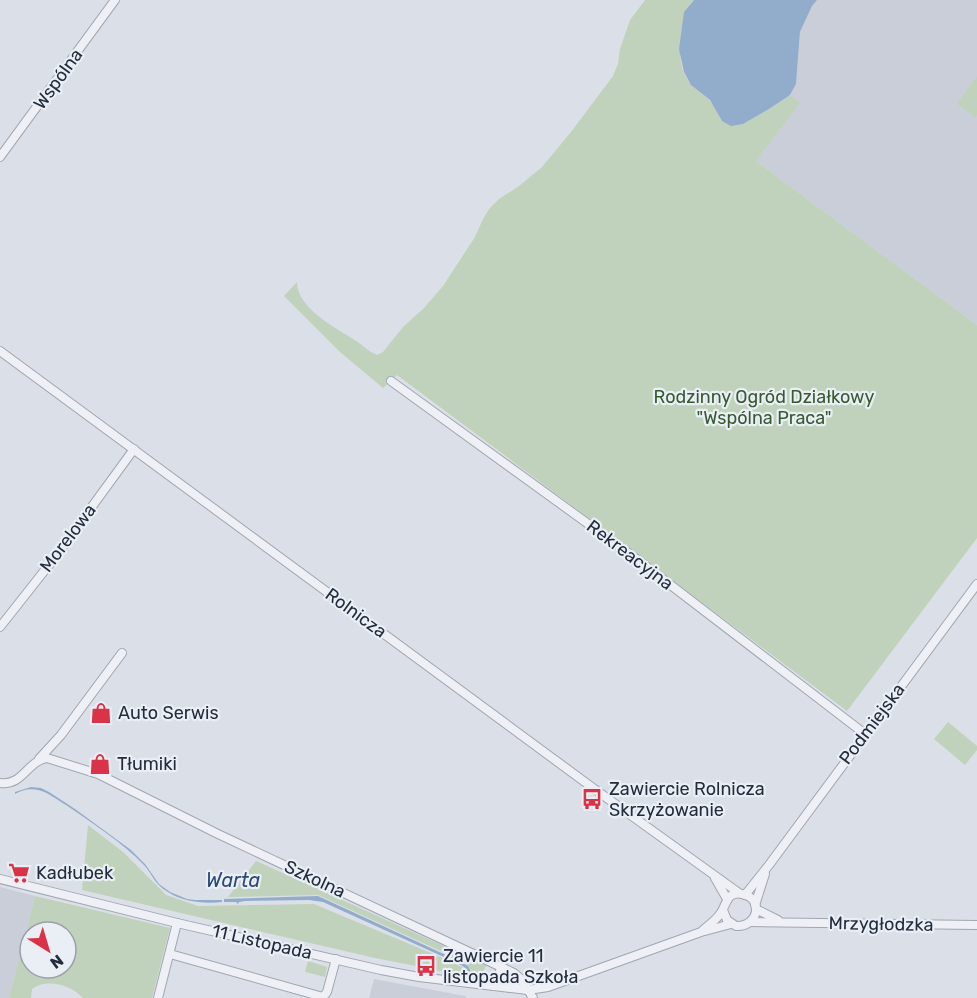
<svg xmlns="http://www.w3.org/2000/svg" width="977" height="998" font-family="Rubik,sans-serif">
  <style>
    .built { fill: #c9ced9 }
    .green { fill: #c0d2bb; fill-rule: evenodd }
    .water { fill: #92accb }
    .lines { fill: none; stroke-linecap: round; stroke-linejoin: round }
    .minor-casing { stroke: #a0a6b1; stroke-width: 10 }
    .minor { stroke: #eef0f5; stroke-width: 8 }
    .labels { text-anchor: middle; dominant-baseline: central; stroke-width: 4.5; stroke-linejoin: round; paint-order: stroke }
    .street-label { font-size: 18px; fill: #242d3e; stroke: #eaeef5 }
    .park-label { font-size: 18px; fill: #375b30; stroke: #eaeef5 }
    .poi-label { font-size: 18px; fill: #242d3e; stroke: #eaeef5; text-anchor: start }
    .water-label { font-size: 20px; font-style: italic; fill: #2b4a75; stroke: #eaeef5 }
  </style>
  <rect width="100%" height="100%" fill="#dbdfe7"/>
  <g class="built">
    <path d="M817 0H977V325L756 161 799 103 790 95 796 84 800 32 812 6Z"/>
    <path d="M0 887 35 896 9 998H0Z"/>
    <path d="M374 979 465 996 466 998H369Z"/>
  </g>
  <g class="green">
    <path d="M645 0H694L690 4C684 30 671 62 692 85 697 91 705 95 710 101 715 106 718 114 722 121L743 124 769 109 790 95 800 103 756 161 977 325V538L847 711 397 375 383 388 340 352 284 296 297 282C297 309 338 329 358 342 364 347 370 352 377 355L383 352 403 327 424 308 443 286 475 237 483 219 489 209 499 199 519 186 542 167 571 132 613 76 618 64 620 49 630 20Z"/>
    <path d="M977 76V115L975 117 957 104Z"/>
    <path d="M948 722 977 746V750L965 765 934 739Z"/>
    <path d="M88 825 123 852 166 895 198 906 314 904 438 956 462 967 468 974 433 970V965L421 964V967L375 958 82 890Z"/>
    <path d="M256 861 486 965 482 976 473 974 466 963 458 959 318 895 228 897Z"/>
    <path d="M35 896 170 928 152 998H83C71 985 47 978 32 989L31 998H9ZM30 932H66V968H30Z"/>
    <path d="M308 961 327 967 325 977 305 972Z"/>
  </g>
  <g class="water">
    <path d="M694 0H817L812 6 800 32 796 84 790 95 769 109 743 124 731 126 722 121 710 100 691 85 684 72 679 49 684 12Z"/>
    <path d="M31 787 41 788 49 792 75 809 131 850 145 864 159 884 170 892 187 899 195 900H222V902C204 904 183 902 168 892 154 884 153 875 144 865 123 843 91 822 66 805 57 800 48 792 38 790 30 788 22 790 15 794V792Z"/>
    <path d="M318 896 459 961 468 966 473 976 470 975C468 969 463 966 457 963L323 902 309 900 245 901 239 902 238 904 236 902H224V899Z"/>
  </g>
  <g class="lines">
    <defs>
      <g id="minor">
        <path d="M0 157 115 0"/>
        <path d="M0 351 593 788 739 893"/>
        <path d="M391 381 638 560 865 734"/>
        <path d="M0 627 56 556 134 449"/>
        <path d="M39 759 61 735 122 653"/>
        <path d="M0 783C23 786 27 761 47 758L98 774 218 834 514 973 522 980 533 998"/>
        <path d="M715 878 727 899"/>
        <path d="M0 879 177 923 381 970 419 977 528 990 548 987 701 932 731 924"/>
        <path d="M745 895 769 865 977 584"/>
        <path d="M755 905 765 874"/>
        <path d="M756 909 778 920"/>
        <path d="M751 922 977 925"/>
        <path d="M703 930C709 925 716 920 720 914 727 905 726 891 742 894 764 898 759 927 736 926L727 920 723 910"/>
        <path d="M170 954 323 997 327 992 336 959"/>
        <path d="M493 986 502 967"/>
        <path d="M158 998 177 923"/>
      </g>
    </defs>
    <use href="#minor" class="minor-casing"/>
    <use href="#minor" class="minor"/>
  </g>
  <defs>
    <symbol id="shop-bare" viewBox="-9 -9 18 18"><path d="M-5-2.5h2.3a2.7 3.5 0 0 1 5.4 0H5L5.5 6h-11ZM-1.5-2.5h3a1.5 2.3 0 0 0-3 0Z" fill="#da3247" stroke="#eaeef5" stroke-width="2.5" paint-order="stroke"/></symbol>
    <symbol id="bus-bare" viewBox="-9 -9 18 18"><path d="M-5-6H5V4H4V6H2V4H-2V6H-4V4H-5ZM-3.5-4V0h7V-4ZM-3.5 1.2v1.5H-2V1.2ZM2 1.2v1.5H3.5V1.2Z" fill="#da3247" stroke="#eaeef5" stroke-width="2.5" paint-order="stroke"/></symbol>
    <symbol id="supermarket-bare" viewBox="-9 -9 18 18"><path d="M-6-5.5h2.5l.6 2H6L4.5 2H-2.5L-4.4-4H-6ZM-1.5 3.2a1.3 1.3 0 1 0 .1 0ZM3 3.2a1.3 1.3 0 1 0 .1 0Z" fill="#da3247" stroke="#eaeef5" stroke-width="2.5" paint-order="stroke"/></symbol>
  </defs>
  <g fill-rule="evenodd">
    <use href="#shop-bare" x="86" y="698" width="30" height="30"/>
    <use href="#shop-bare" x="85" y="749" width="30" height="30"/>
    <use href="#bus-bare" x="577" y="784" width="30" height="30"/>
    <use href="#supermarket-bare" x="4" y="858" width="30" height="30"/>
    <use href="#bus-bare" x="411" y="951" width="30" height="30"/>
  </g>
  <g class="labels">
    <g class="street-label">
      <text transform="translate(58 79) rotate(-54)">Wspólna</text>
      <text transform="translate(68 538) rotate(-53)">Morelowa</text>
      <text transform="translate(630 555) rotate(37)">Rekreacyjna</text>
      <text transform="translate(356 613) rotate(36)">Rolnicza</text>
      <text transform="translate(872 724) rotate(-53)">Podmiejska</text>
      <text transform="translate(315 879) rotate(25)">Szkolna</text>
      <text transform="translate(881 924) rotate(1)">Mrzygłodzka</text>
      <text transform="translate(262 942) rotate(13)">11 Listopada</text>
    </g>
    <g class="park-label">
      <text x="764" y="397">Rodzinny Ogród Działkowy<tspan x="764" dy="21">"Wspólna Praca"</tspan></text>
    </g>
    <g class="poi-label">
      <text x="118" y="713">Auto Serwis</text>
      <text x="117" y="764">Tłumiki</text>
      <text x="609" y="789">Zawiercie Rolnicza<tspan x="609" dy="21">Skrzyżowanie</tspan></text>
      <text x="36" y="873">Kadłubek</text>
      <text x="443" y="956">Zawiercie 11<tspan x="443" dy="21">listopada Szkoła</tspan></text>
    </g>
    <g class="water-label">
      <text x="233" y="880">Warta</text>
    </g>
  </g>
  <g transform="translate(48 950) rotate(143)"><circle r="28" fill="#eaeef5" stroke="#9ba1ac" stroke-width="1.5"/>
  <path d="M0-4.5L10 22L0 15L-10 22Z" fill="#da3247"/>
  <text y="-9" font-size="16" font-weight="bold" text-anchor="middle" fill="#242d3e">N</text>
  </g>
</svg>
